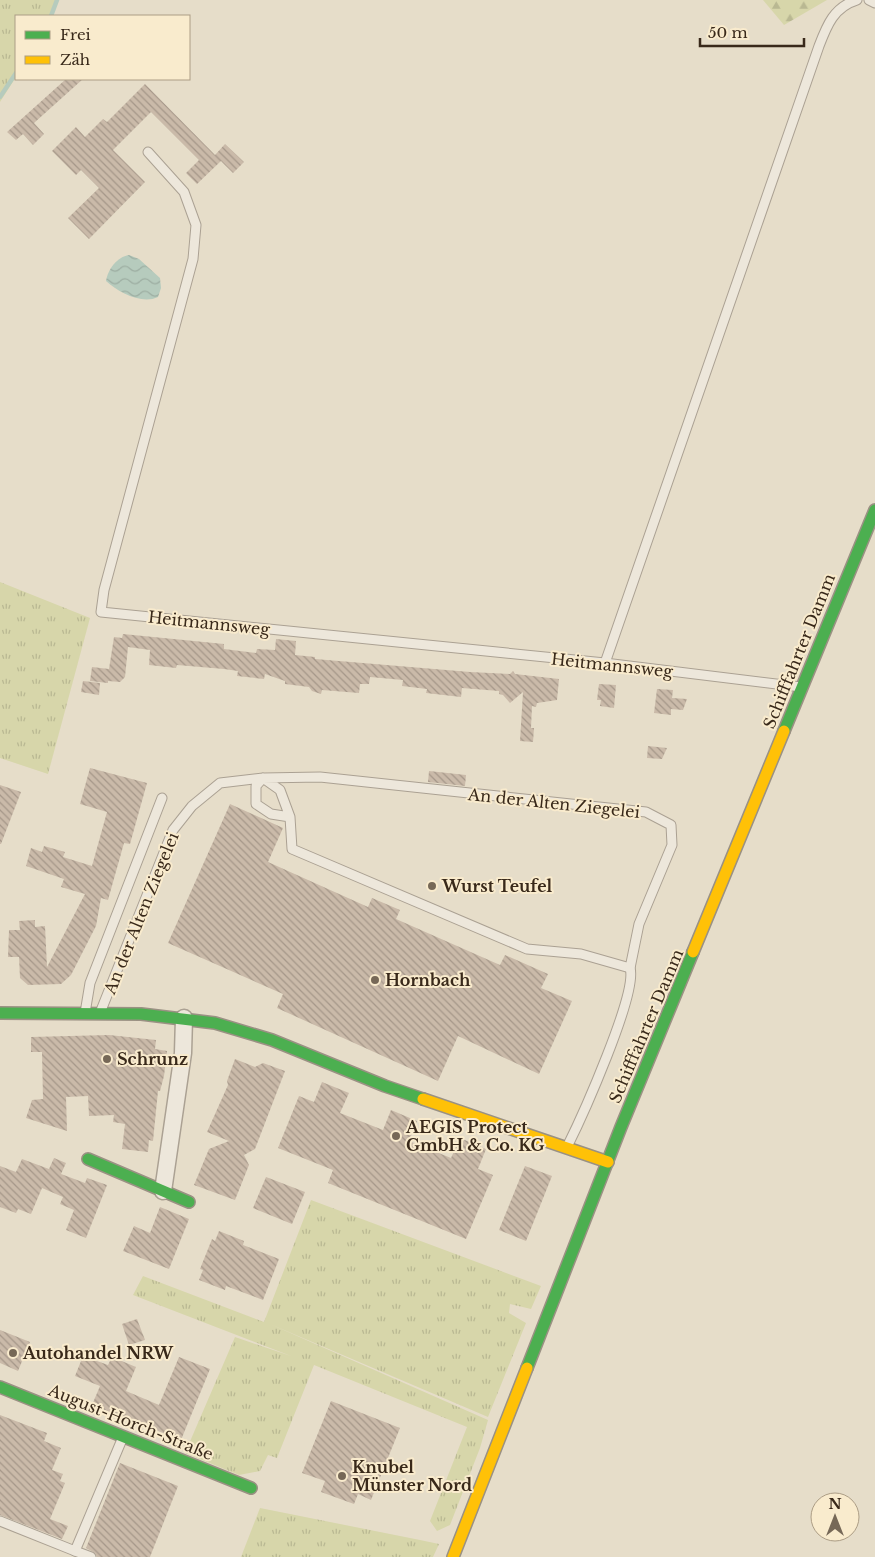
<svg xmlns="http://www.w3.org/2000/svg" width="875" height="1557" font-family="'Libre Baskerville',serif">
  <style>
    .grass { fill: url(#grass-tufts) }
    .forest { fill: url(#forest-firs) }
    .water { fill: url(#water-waves) }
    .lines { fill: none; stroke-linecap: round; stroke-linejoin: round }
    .stream { stroke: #b6cbbd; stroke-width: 4.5 }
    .building { fill: url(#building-back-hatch) }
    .lane-casing { stroke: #aba193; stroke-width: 11 }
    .street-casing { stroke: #aba193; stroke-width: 19 }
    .fast-casing { stroke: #9a9183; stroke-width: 14 }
    .slow-casing { stroke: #9a9183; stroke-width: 14 }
    .lane { stroke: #ede7db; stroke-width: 9 }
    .street { stroke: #ede7db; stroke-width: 16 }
    .fast { stroke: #4caf50; stroke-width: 11 }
    .slow { stroke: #ffc107; stroke-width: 11 }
    .poi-dot { fill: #766857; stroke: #f9ebcd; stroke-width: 2 }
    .labels { text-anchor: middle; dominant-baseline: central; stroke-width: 4; stroke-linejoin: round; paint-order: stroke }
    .street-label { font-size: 16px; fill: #39291a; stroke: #f9ebcd }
    .poi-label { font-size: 16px; font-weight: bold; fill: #39291a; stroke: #f9ebcd; text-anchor: start }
  </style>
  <defs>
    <pattern id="grass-tufts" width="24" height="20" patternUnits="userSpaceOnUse" patternTransform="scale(1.25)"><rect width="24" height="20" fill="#d7d6aa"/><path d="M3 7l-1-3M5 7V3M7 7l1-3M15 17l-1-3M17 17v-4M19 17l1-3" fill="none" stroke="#b9b892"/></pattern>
    <pattern id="forest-firs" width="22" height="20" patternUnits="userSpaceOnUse" patternTransform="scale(1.25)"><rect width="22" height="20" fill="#d7d6aa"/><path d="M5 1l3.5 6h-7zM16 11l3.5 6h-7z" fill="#b9b892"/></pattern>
    <pattern id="water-waves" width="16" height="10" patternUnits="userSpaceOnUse" patternTransform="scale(1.25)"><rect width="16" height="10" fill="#b6cbbd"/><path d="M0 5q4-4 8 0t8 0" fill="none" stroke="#9daea2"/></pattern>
    <pattern id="building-back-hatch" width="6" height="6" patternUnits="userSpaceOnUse" patternTransform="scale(1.25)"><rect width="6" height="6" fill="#cabaa9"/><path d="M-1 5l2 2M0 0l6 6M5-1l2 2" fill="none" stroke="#a59789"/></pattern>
  </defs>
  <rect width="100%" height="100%" fill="#e6ddc9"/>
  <g class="grass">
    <path d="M0 0H59L50 16H16V77L0 102Z"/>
    <path d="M0 582 90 618 48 774 0 758Z"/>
    <path d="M311 1200 541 1286 531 1309 510 1304 509 1313 526 1323 488 1417 270 1324 488 1420 480 1448 450 1525 437 1531 430 1521 467 1427 314 1365 277 1458 268 1455 260 1471 239 1475 185 1453 235 1337 291 1356 133 1295 143 1276 264 1322Z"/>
    <path d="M260 1508 420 1540 439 1544 433 1557H241Z"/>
  </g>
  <path class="forest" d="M763 0H827L784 25Z"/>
  <path class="water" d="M129 255 139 259 160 278 161 288 158 297C142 305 118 292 106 281 108 269 117 257 129 255Z"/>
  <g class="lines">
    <g class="stream">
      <path d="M51 16 57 0"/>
      <path d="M0 97 16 73"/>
    </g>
  </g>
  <g class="building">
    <path d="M66 79H83L34 123 44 134 33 145 23 134 16 140 7 132Z"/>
    <path d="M145 84 215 155 225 144 244 162 233 173 221 161 197 184 186 173 199 160 151 112 113 150 145 182 89 239 68 218 99 188 81 170 76 175 52 151 76 127 85 137 103 119 107 122Z"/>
    <path d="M123 634 224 644V649L256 653 257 649 275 650 276 639 296 641 295 655 315 657V659L470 672 510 674 513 671 515 674 559 679 557 700 537 703 536 707 532 706 531 728H534L533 742 520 741 523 692 510 703 503 695 499 694V691L462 688 461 697 426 693 427 689 402 686 403 680 370 677 369 684H360L359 693 322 690 321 694 312 691 309 687 285 684V681L265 674 264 679 237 676 238 671 224 669 177 665 176 668 149 665 150 650 128 647 125 677 120 682 108 681V683L90 681 92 667 109 669 114 637 122 638Z"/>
    <path d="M83 681 100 683 99 695 81 692Z"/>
    <path d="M599 684 616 685 614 708 600 706 601 700H597Z"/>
    <path d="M657 689 673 690 672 698 687 699 683 710 671 709V715L654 713Z"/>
    <path d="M648 746 667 748 662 759 647 758Z"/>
    <path d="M90 768 147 783 130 844 124 843 108 900 101 898 96 926 71 975 61 984 28 985 20 978 19 957H8L9 930H20L19 921 35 920V927L45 926 47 967 85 894 61 887 64 879 26 866 31 848 42 852 44 846 65 852 63 857 92 866 107 812 80 804Z"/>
    <path d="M429 771 466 775 465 786 428 782Z"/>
    <path d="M0 785 21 792 1 844H0Z"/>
    <path d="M230 804 283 828 268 862 368 907 372 898 400 910 396 919 500 965 505 955 548 974 541 988 572 1001 539 1074 458 1036 438 1081 277 1008 283 994 168 943Z"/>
    <path d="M109 1035 156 1040 155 1049 167 1051 164 1076 160 1091H158L153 1141 149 1140 148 1152 122 1149 125 1124 113 1122 114 1115 89 1116 88 1096 66 1097 67 1131 26 1118 32 1100 43 1099 42 1052H31V1037Z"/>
    <path d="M235 1059 255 1067 263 1063 285 1071 255 1149 244 1155 249 1165 235 1200 194 1185 209 1149 229 1141 207 1132 228 1085 227 1081Z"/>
    <path d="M322 1082 349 1093 340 1113 383 1130 391 1110 417 1121 409 1141 451 1158 460 1138 486 1149 478 1169 493 1175 466 1239 328 1183 333 1170 278 1148 299 1096 314 1102Z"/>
    <path d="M54 1158 66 1163 61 1174 85 1183 87 1178 107 1185 86 1238 66 1230 74 1210 60 1204 63 1197 42 1188 31 1214 18 1209 16 1213 0 1207V1166L16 1172 22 1159 49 1169Z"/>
    <path d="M525 1166 552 1176 526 1241 499 1230Z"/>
    <path d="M266 1177 305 1192 292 1224 253 1208Z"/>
    <path d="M160 1207 189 1219 169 1269 123 1251 134 1226 150 1233Z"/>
    <path d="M219 1231 244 1241 243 1245 279 1259 263 1300 226 1286 225 1290 199 1280 203 1270 200 1269 212 1239 215 1241Z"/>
    <path d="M137 1319 145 1340 129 1345 122 1324Z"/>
    <path d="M0 1330 30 1342 18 1371 0 1363Z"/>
    <path d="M83 1356 108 1365 112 1357 136 1367 126 1391 159 1405 179 1357 210 1369 181 1440 92 1405 100 1386 75 1376Z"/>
    <path d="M331 1401 400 1428 371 1500 358 1494 354 1504 321 1492 325 1481 302 1473Z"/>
    <path d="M0 1415 47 1433 44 1441 61 1448 52 1470 63 1474 60 1481 65 1483 50 1519 68 1526 62 1539 0 1515Z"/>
    <path d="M120 1463 178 1486 150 1557H97L95 1553 86 1548Z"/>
  </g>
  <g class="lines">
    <defs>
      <g id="lane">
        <path d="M869 0 875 3"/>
        <path d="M148 152 184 192 196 225 193 259 104 590 101 612 605 663 801 687"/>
        <path d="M605 663 819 46C827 25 834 7 857 0"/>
        <path d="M85 1013 90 983 162 798"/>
        <path d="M100 1013 173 830 192 806 220 783 263 778 320 777 646 812 671 825 672 845 639 924 630 968 581 954 527 949 292 849 290 817 280 790 263 778 256 786V804L271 814 290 817"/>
        <path d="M567 1147C581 1119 638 993 630 968"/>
        <path d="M0 1521 75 1551 123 1437"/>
        <path d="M75 1551 91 1557"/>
      </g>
      <path id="street" d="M163 1191 183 1053 184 1018"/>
      <g id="fast">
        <path d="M784 731 875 510"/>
        <path d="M0 1013 141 1014 215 1023 272 1040 385 1086 423 1099"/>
        <path d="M88 1159 189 1202"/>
        <path d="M527 1368 621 1127 693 952"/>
        <path d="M0 1387 251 1488"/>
      </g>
      <g id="slow">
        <path d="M693 952 784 731"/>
        <path d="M423 1099 608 1162"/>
        <path d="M453 1557 527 1368"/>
      </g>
    </defs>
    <use href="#lane" class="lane-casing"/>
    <use href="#street" class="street-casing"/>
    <use href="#fast" class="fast-casing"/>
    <use href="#slow" class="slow-casing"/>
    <use href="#lane" class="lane"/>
    <use href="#street" class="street"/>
    <use href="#fast" class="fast"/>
    <use href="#slow" class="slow"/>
  </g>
  <g class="poi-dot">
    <circle cx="432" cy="886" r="5"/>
    <circle cx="375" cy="980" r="5"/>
    <circle cx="107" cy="1059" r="5"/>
    <circle cx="396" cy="1136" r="5"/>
    <circle cx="13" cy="1353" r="5"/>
    <circle cx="342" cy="1476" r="5"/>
  </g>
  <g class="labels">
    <g class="street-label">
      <text transform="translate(209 623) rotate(6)">Heitmannsweg</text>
      <text transform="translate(799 651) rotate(-68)">Schifffahrter Damm</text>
      <text transform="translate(612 665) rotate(6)">Heitmannsweg</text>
      <text transform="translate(554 803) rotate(6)">An der Alten Ziegelei</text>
      <text transform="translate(141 913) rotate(-68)">An der Alten Ziegelei</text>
      <text transform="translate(646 1026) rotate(-67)">Schifffahrter Damm</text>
      <text transform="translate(131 1422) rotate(22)">August-Horch-Straße</text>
    </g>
    <g class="poi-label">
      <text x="442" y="886">Wurst Teufel</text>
      <text x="385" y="980">Hornbach</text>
      <text x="117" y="1059">Schrunz</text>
      <text x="406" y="1127">AEGIS Protect<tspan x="406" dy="18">GmbH &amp; Co. KG</tspan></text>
      <text x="23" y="1353">Autohandel NRW</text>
      <text x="352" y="1467">Knubel<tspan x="352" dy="18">Münster Nord</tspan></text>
    </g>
  </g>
  <rect x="15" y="15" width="175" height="65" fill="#f9ebcd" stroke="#ac9d85"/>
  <rect x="25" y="31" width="25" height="8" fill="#4caf50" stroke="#ac9d85"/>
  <text x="60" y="40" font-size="15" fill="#39291a">Frei</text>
  <rect x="25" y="56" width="25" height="8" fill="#ffc107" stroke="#ac9d85"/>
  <text x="60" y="65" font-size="15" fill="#39291a">Zäh</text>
  <g transform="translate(835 1517)"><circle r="24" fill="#f9ebcd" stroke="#ac9d85"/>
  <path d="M0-4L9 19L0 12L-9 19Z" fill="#766857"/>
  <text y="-8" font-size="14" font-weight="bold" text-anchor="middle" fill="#39291a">N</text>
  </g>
  <path d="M700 38v8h104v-8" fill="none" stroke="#39291a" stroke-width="2.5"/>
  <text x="708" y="38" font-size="15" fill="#39291a" stroke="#f9ebcd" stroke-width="4" paint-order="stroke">50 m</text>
</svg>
